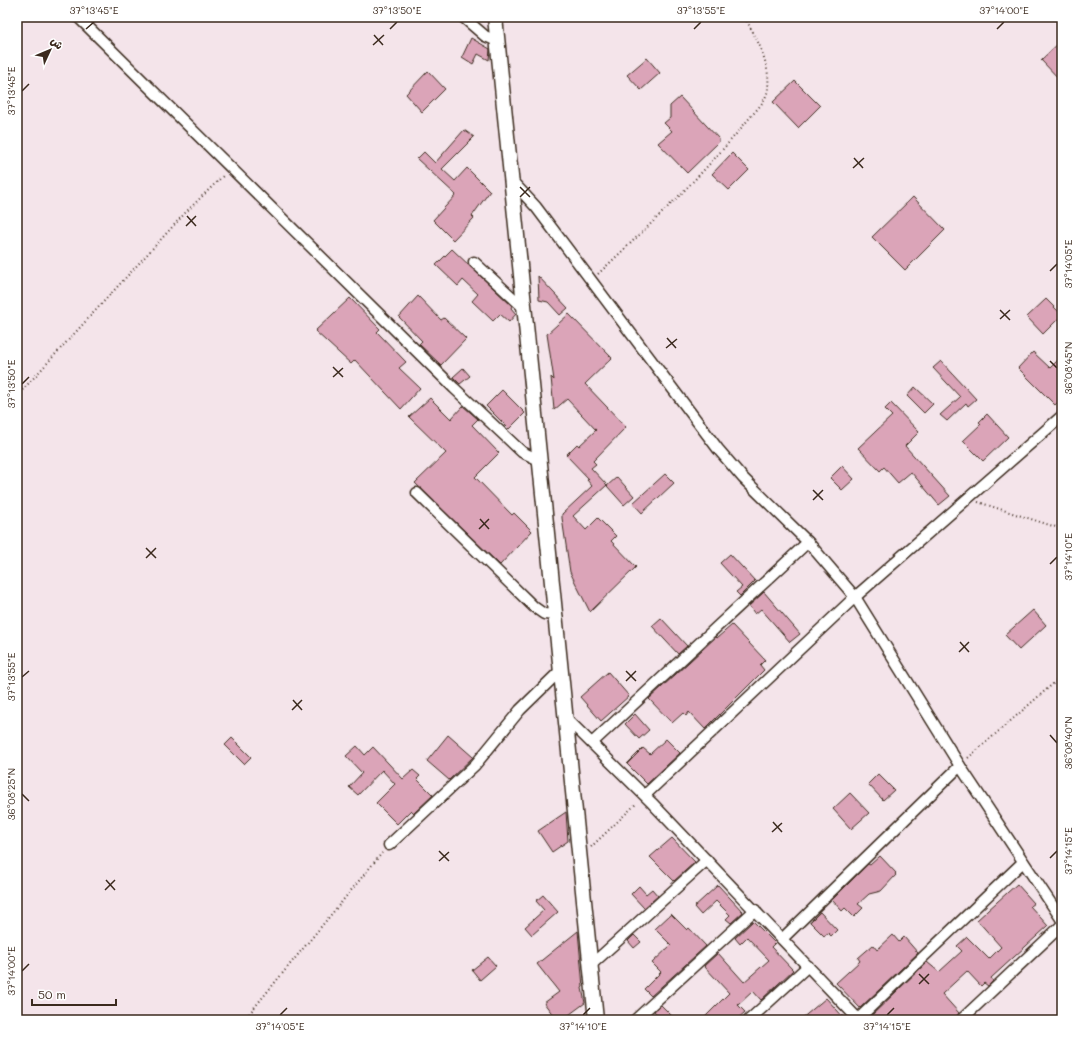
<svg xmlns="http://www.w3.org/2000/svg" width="1079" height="1037" font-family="Mali,'Playpen Sans Arabic',sans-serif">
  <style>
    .building { fill: #dba4b8; stroke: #3b2a1e }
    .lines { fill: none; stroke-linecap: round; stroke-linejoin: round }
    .street-casing { stroke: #3b2a1e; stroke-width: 13 }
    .secondary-casing { stroke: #3b2a1e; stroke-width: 17 }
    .path { stroke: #3b2a1e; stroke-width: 2; stroke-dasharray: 1 3; stroke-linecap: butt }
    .street { stroke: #fff; stroke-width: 10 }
    .secondary { stroke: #fff; stroke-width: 14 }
    .ticks { fill: none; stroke: #3b2a1e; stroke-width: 1.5 }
    .neatline { fill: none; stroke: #3b2a1e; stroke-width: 1.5 }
    .ticks-label { font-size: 10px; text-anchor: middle; fill: #3b2a1e }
  </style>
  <rect width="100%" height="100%" fill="#f4e4ea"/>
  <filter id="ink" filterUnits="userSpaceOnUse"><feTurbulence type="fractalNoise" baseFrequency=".025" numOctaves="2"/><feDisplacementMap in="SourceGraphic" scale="8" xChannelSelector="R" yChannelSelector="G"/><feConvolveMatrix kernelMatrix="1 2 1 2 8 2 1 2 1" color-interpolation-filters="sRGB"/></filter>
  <g filter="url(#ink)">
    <g class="building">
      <path d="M471 38 490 49 489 60 478 54 473 64 462 57Z"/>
      <path d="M1062 40V82L1041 60Z"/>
      <path d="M647 58 660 73 641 90 627 75Z"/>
      <path d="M428 71 445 89 422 112 406 94Z"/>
      <path d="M795 81 820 106 798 128 773 102Z"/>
      <path d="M680 97 719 139V142L687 173 658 143 672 131 664 123 670 118V106Z"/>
      <path d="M464 130 474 137 442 169 455 181 467 168 490 191 472 216 474 218 453 240 433 220 456 195 417 159 424 152 435 163Z"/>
      <path d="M732 153 749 170 729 190 712 174Z"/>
      <path d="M913 197 945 230 905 270 872 237Z"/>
      <path d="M452 249 512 306 511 308 516 314 509 322 500 314 493 321 472 301 478 294 463 280 458 286 436 265Z"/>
      <path d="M538 276 568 308 560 315 548 302 539 300Z"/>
      <path d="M418 296 441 320 444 318 466 339 441 365 419 344 422 341 399 317Z"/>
      <path d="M350 298 380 329 377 332 406 362 399 368 420 388 401 409 355 360 351 364 315 331Z"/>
      <path d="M1046 299 1062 315 1043 334 1027 317Z"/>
      <path d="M569 314 612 358 585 384 626 427 593 461 596 464 591 468 607 485 573 516 586 530 598 518 616 536 611 541 636 567 590 612 570 572 562 518V514L592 486 587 480 589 479 566 455 577 444 579 446 596 430 567 399 554 410 551 377 554 380 547 334Z"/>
      <path d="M1033 352 1050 368 1062 356V398L1055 405 1018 368Z"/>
      <path d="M941 361 976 399 968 406 966 403 947 421 940 415 960 397 933 368Z"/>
      <path d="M463 368 470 376 460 384 453 377Z"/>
      <path d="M915 387 933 404 924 413 907 396Z"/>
      <path d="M502 390 525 413 509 429 486 406Z"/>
      <path d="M430 398 451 419 463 406 478 419 472 425 499 453 475 477 512 515 514 513 532 531 500 565 415 483 446 453 409 417Z"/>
      <path d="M891 403 919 432 905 446 950 496 939 505 911 472 898 483 884 467 880 471 858 448 892 416 885 409Z"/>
      <path d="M987 414 1008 437 983 461 963 441 981 424 979 422Z"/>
      <path d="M842 466 854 479 842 490 830 478Z"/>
      <path d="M665 474 674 483 642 513 633 503Z"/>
      <path d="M617 477 634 496 624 505 607 486Z"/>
      <path d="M730 554 755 581 740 596 736 592 742 587 720 563Z"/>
      <path d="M764 592 800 634 790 642 761 609 755 614 749 606Z"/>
      <path d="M1033 610 1046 625 1019 650 1005 635Z"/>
      <path d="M661 618 687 646 678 654 652 626Z"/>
      <path d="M732 625 765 660 760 665 764 670 705 729 689 712 686 716 683 713 672 723 649 699 716 637 717 638Z"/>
      <path d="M608 672 629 696 601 721 580 697Z"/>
      <path d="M635 714 649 730 639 739 625 724Z"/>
      <path d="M448 735 473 757 449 780 427 761Z"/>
      <path d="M232 738 251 757 244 764 225 745Z"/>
      <path d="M666 739 680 753 647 784 627 764 643 748 650 754Z"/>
      <path d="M357 746 365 755 373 747 403 779 413 770 420 776 417 779 433 795 414 813 411 810 397 824 376 803 395 784 382 770 358 795 349 787 362 773 346 756Z"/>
      <path d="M878 774 894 790 883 800 868 784Z"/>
      <path d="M850 793 869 813 851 829 833 809Z"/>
      <path d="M566 812 568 841 552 852 538 831Z"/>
      <path d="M672 838 695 862 674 881 650 857Z"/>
      <path d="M880 856 896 873 895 874 896 875 881 891 869 894 858 904 863 908 854 917 845 908 842 911 832 900 868 864 870 865Z"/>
      <path d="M1017 884 1034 903 1030 906 1048 926 991 978 993 981 988 986 984 983 981 986 967 971 942 994 959 1013 955 1020H873L870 1017 927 962 939 972 962 951 957 946 967 937 989 959 1001 947 977 920Z"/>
      <path d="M718 885 743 912 731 923 726 919 730 915 716 901 701 915 694 907Z"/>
      <path d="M639 886 646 894 652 889 658 896 644 908 631 894Z"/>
      <path d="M543 895 558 912 532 935 525 927 544 910 536 901Z"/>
      <path d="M820 912 837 930 831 936 828 933 824 936 810 922Z"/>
      <path d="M671 914 687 930 689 928 706 946 651 996 644 989 661 972 652 963 671 945 655 929Z"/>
      <path d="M753 921 775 943 771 947 793 970 761 1000 753 991 738 1005 745 1012 736 1020H702L729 993 704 966 718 953 744 982 769 960 747 937 740 944 735 938Z"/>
      <path d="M578 931 583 987 582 988 585 1003 562 1020H557L544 1003 559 992 537 964Z"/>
      <path d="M634 935 641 942 634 948 628 941Z"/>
      <path d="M893 935 899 942 904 937 918 953 860 1008 836 983 860 961 858 958 873 945 877 950Z"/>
      <path d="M488 957 496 966 480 980 472 970Z"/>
      <path d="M826 998 846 1020H800Z"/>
      <path d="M661 1005 676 1020H662L654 1011Z"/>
    </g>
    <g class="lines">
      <defs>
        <g id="street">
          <path d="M78 17 454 388 522 452 539 460"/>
          <path d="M463 17 485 36 497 41"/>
          <path d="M510 179 536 207 718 449 743 478 808 542 855 597 960 766 1062 920"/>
          <path d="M474 262 525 309"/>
          <path d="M417 493 534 607 544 614 555 615"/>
          <path d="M566 718 652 803 859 1020"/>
          <path d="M592 743 808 542"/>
          <path d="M645 795 855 597 1062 416"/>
          <path d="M389 845 475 765 520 710 561 670"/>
          <path d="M782 939 960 766"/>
          <path d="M591 965 707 860"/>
          <path d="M858 1019 1023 862"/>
          <path d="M635 1020 755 910"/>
          <path d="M749 1020 808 966"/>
          <path d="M961 1020 1062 925"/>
        </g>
        <path id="secondary" d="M495 17 596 1020"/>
      </defs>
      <use href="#street" class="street-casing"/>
      <use href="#secondary" class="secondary-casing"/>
      <g class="path">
        <path d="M598 274C650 225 702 176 747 121 755 111 767 101 768 88 771 66 756 35 744 17"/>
        <path d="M17 396 187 211 224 175"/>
        <path d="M978 502 1062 529"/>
        <path d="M968 758 1062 676"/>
        <path d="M591 847 637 803"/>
        <path d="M244 1020 382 853"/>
      </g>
      <use href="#street" class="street"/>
      <use href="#secondary" class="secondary"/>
    </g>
  </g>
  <path class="ticks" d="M86 29 94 22M390 29 397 22M694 29 701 22M997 29 1004 22M374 35 383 45M373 45 384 35M22 91 29 84M854 158 863 168M853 168 864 158M520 187 530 197M520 197 530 187M187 216 196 226M186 226 196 216M1050 271 1057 264M1000 310 1010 320M1000 319 1010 310M667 338 676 348M666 348 677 339M1050 361 1057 368M333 367 343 377M333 377 343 368M22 384 29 377M813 490 823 500M813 500 823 490M480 519 489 529M479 529 489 519M146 548 156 558M146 558 156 548M1050 564 1057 557M960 642 969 652M959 652 969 642M626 671 636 681M22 677 29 671M626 681 636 671M293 700 302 710M292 710 302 700M1050 735 1057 743M22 794 29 801M773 822 782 832M772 832 782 823M439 851 449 861M1050 858 1057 851M439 861 449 852M106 880 115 890M105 890 115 880M22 971 29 964M919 974 929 984M919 984 929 974M280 1015 287 1008M583 1015 590 1008M887 1015 894 1008"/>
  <rect width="1079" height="1037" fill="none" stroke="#fff" stroke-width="44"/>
  <g transform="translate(50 50) rotate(46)" stroke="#ffffff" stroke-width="3" paint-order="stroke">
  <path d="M0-3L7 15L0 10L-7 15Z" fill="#3b2a1e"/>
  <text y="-6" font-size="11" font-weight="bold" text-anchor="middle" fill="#3b2a1e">ش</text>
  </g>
  <path d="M32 999v6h84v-6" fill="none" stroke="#3b2a1e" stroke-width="2"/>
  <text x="38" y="999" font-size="12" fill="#3b2a1e" stroke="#ffffff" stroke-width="3" paint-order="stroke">50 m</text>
  <rect x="22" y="22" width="1035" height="993" class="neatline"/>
  <g class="ticks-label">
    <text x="94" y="14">37°13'45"E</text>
    <text x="397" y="14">37°13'50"E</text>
    <text x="701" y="14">37°13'55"E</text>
    <text x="1004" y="14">37°14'00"E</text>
    <text transform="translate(11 91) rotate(-90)" y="4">37°13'45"E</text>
    <text transform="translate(1068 264) rotate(-90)" y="4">37°14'05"E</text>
    <text transform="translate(1068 368) rotate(-90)" y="4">36°08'45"N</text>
    <text transform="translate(11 384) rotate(-90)" y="4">37°13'50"E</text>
    <text transform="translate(1068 557) rotate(-90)" y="4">37°14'10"E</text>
    <text transform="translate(11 677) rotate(-90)" y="4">37°13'55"E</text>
    <text transform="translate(1068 743) rotate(-90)" y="4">36°08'40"N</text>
    <text transform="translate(11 794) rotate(-90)" y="4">36°08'25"N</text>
    <text transform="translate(1068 851) rotate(-90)" y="4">37°14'15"E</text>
    <text transform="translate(11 971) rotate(-90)" y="4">37°14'00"E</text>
    <text x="280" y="1030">37°14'05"E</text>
    <text x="583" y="1030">37°14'10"E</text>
    <text x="887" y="1030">37°14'15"E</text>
  </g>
</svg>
